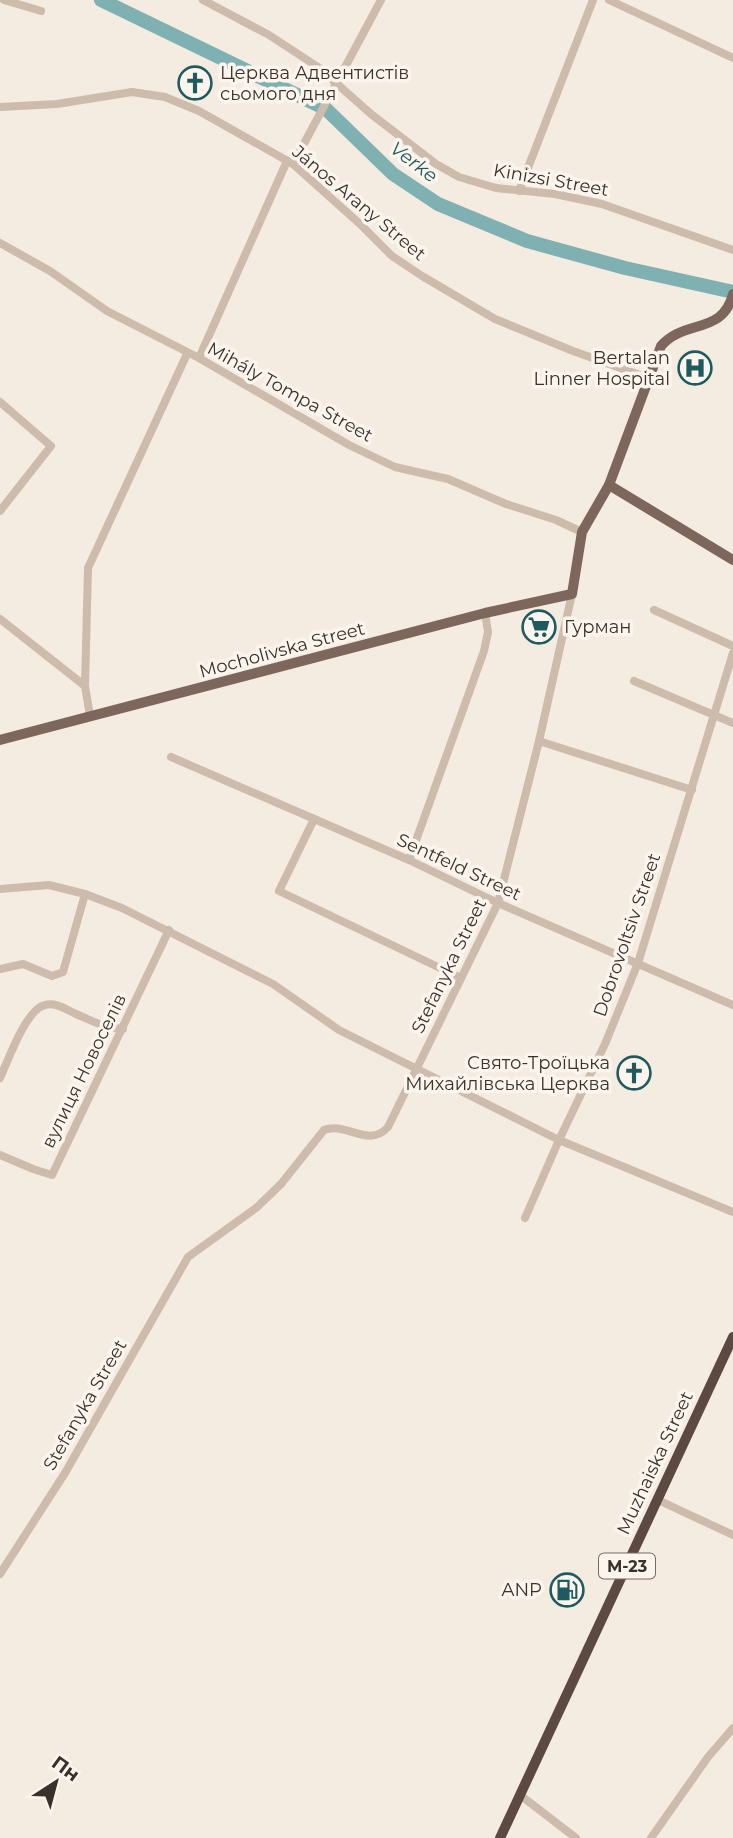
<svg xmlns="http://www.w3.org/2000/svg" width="733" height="1838" font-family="Montserrat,sans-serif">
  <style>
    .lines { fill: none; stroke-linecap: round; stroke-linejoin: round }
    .river { stroke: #7fb0b2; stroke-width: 14 }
    .minor { stroke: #cdbbac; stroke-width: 8 }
    .major { stroke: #7d675c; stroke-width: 10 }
    .highway { stroke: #5c4a42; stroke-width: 10 }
    .labels { text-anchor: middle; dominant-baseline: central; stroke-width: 7; stroke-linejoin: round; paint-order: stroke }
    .shield { fill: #fbf5ee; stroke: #756b66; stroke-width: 2 }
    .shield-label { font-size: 16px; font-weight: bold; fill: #3b302b }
    .poi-label { font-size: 18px; fill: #3b302b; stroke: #fbf5ee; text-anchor: end }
    .street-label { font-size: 18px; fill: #3b302b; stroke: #fbf5ee }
    .water-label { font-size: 19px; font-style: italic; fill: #1f5a5e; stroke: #fbf5ee }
  </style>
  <rect width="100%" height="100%" fill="#f4ebe1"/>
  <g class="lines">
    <path class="river" d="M101 0 326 109 393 174 438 204 527 241 625 268 733 292"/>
    <g class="minor">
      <path d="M4 0 41 11"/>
      <path d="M203 0 269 35 318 67 371 114 436 164 459 177 496 188 555 194 602 204 733 250"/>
      <path d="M609 0 733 58"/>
      <path d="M0 107 57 104 132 92 165 97 199 111 293 164 360 224 392 256 422 276 495 319 573 351 648 378"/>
      <path d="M293 164 381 0"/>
      <path d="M519 191 593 0"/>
      <path d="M0 243 50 271 107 311 199 358 349 445 395 467 448 479 506 504 556 520 582 532"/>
      <path d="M199 358 287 161"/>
      <path d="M0 402 51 446 0 511"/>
      <path d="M654 610 733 646"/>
      <path d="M0 619 85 686"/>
      <path d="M634 681 733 723"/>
      <path d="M90 716 85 686 88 568 187 354"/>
      <path d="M539 741 692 790"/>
      <path d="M171 757 409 860 498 903 733 1005"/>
      <path d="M314 819 279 891 461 978"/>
      <path d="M409 860 484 651 488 632 485 613"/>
      <path d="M0 889 49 885 85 894 122 908 273 984 339 1030 559 1140 733 1212"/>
      <path d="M0 969 23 964 52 976 63 972 85 894"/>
      <path d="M0 1078C8 1061 26 1009 45 1005 56 1002 67 1010 76 1014 92 1021 105 1028 123 1029"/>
      <path d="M0 1155 33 1169 52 1175 169 930"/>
      <path d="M525 1218 559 1140 605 1044 638 963 733 653"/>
      <path d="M658 1500 733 1535"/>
      <path d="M0 1574 65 1473 188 1257 256 1208 281 1184 324 1130C345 1121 369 1149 388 1127L498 903 539 741 572 594"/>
      <path d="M520 1795 576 1838"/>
      <path d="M651 1838 708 1757 733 1728"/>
    </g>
    <g class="major">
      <path d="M609 485 733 560"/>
      <path d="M0 740 485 613 572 594 582 532 609 485 661 346C684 319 723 335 733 294"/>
    </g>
    <path class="highway" d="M500 1838 733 1337"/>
  </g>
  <defs>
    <symbol id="church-ring" viewBox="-11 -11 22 22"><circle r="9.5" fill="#fbf5ee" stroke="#1f5a5e" stroke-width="1.5"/><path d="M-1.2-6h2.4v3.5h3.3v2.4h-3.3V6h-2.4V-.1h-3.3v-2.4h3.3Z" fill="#1f5a5e"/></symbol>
    <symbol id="hospital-ring" viewBox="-11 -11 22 22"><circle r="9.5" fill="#fbf5ee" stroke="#1f5a5e" stroke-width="1.5"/><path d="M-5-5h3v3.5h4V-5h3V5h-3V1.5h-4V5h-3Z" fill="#1f5a5e"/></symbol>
    <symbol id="supermarket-ring" viewBox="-11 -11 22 22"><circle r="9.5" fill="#fbf5ee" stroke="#1f5a5e" stroke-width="1.5"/><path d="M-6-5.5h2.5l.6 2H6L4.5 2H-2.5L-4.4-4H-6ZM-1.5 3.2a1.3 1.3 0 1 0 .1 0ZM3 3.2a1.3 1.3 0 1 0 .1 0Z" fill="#1f5a5e"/></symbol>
    <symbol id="fuel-ring" viewBox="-11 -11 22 22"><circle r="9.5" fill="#fbf5ee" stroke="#1f5a5e" stroke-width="1.5"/><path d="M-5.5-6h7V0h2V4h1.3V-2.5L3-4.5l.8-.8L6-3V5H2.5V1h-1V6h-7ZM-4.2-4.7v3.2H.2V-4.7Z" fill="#1f5a5e"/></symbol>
  </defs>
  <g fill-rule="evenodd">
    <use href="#church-ring" x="176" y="64" width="38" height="38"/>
    <use href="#hospital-ring" x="676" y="349" width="38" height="38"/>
    <use href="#supermarket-ring" x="520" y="608" width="38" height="38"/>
    <use href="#church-ring" x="615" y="1054" width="38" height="38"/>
    <use href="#fuel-ring" x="548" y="1571" width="38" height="38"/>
  </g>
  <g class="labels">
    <rect class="shield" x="599" y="1553.5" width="56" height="25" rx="5"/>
    <g class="shield-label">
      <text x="627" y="1566">М-23</text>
    </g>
    <g class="poi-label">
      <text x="220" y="73" text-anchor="start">Церква Адвентистів<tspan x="220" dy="21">сьомого дня</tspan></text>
      <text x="670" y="358">Bertalan<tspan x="670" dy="21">Linner Hospital</tspan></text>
      <text x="564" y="627" text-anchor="start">Гурман</text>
      <text x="610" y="1063">Свято-Троїцька<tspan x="610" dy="21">Михайлівська Церква</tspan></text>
      <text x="542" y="1590">ANP</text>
    </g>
    <g class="street-label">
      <text transform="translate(551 180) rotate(10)">Kinizsi Street</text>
      <text transform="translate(359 203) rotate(40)">János Arany Street</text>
      <text transform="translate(290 392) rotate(29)">Mihály Tompa Street</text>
      <text transform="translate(282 650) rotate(-15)">Mocholivska Street</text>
      <text transform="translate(459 867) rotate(25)">Sentfeld Street</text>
      <text transform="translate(627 935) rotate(-71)">Dobrovoltsiv Street</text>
      <text transform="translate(449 966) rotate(-64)">Stefanyka Street</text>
      <text transform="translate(84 1071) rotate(-64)">вулиця Новоселів</text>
      <text transform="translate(85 1405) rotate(-60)">Stefanyka Street</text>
      <text transform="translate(655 1463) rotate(-65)">Muzhaiska Street</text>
    </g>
    <g class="water-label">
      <text transform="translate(414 162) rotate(37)">Verke</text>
    </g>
  </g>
  <g transform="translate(56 1782) rotate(36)" stroke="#fbf5ee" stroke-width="5" paint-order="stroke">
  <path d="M0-5L12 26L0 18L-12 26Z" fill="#3b302b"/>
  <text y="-10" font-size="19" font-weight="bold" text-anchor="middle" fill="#3b302b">Пн</text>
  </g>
</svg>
